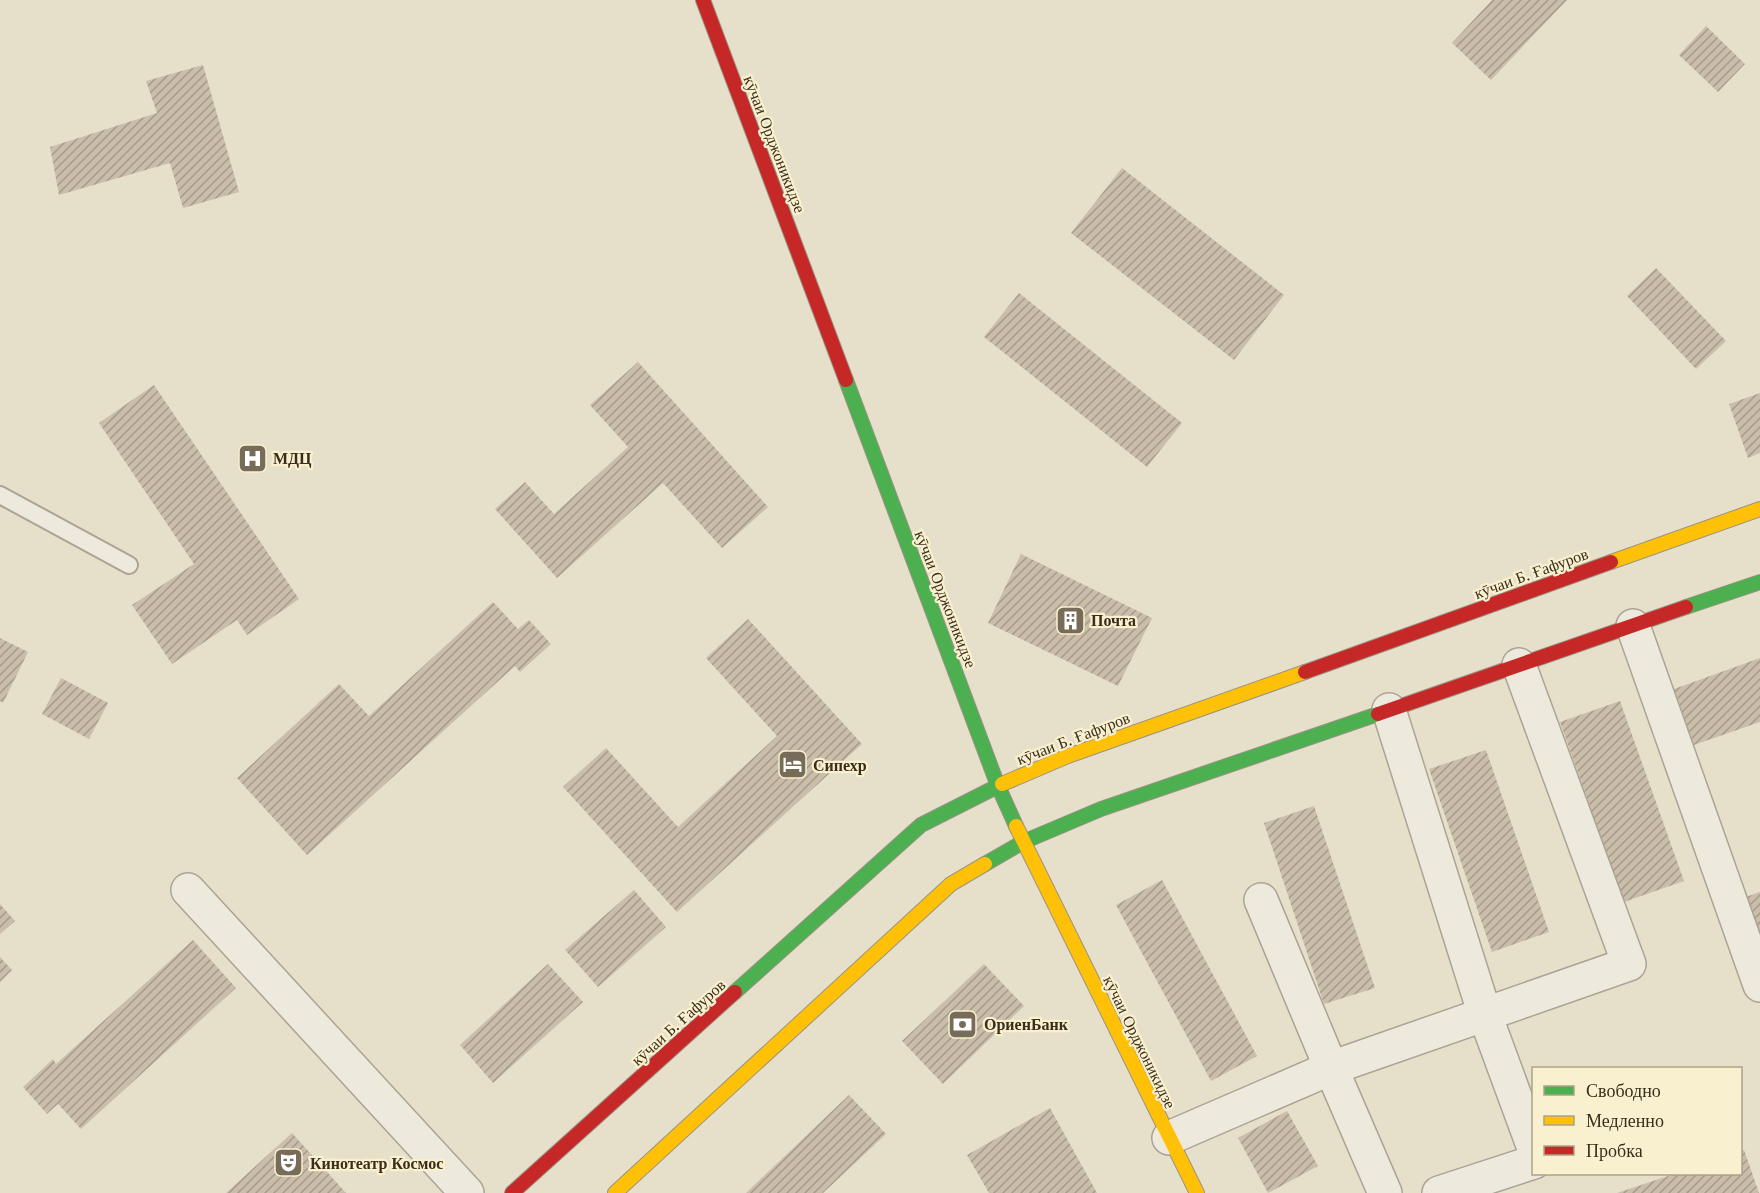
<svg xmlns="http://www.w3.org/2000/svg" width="1760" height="1193" font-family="'Libre Baskerville',serif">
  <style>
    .building { fill: url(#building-hatch) }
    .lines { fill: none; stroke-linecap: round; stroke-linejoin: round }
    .lane-casing { stroke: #aba494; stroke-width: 20 }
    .street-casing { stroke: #aba494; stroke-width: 36 }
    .fast-casing { stroke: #9a9384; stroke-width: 16 }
    .slow-casing { stroke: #9a9384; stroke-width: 16 }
    .jam-casing { stroke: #9a9384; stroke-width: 16 }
    .lane { stroke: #ede9dd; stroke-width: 16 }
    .street { stroke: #ede9dd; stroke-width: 33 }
    .fast { stroke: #4caf50; stroke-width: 14 }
    .slow { stroke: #ffc107; stroke-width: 14 }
    .jam { stroke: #c62828; stroke-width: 14 }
    .labels { text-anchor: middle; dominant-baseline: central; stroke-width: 4.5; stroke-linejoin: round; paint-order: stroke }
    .street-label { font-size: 16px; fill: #3a2d1b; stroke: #f9f0cf }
    .poi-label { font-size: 16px; font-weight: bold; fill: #3a2d1b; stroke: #f9f0cf; text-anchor: start }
  </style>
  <defs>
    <pattern id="building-hatch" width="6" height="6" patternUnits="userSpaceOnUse" patternTransform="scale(1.5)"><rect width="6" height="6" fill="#cabeaa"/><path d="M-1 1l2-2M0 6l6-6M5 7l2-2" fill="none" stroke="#a59b8a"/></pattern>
  </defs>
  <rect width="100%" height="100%" fill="#e6e0ca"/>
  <g class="building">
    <path d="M1492 0H1567L1491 80 1452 43Z"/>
    <path d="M1706 26 1745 64 1718 92 1679 55Z"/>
    <path d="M203 65 239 192 183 208 170 163 59 195 50 147 157 113 146 81Z"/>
    <path d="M1122 168 1284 295 1234 360 1071 233Z"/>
    <path d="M1656 268 1726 341 1696 369 1627 296Z"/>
    <path d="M1019 293 1182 423 1147 467 984 337Z"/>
    <path d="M638 362 768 507 722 548 663 483 557 578 495 509 525 482 554 514 628 447 590 405Z"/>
    <path d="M154 385 299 599 247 635 237 620 172 664 132 605 194 564 99 423Z"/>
    <path d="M1760 393V453L1748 458 1729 404Z"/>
    <path d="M1021 554 1152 618 1118 686 988 623Z"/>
    <path d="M493 602 518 629 529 620 551 644 520 672 515 666 307 855 237 778 339 684 369 716Z"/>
    <path d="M748 619 862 744 677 912 563 787 606 748 678 827 777 736 706 658Z"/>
    <path d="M0 638 28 652 3 703 0 701Z"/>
    <path d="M1760 658V722L1694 745 1674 689Z"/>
    <path d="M61 678 108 703 89 739 42 714Z"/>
    <path d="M1620 701 1684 881 1624 902 1560 722Z"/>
    <path d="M1486 750 1549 932 1492 952 1429 769Z"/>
    <path d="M1314 806 1375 988 1324 1004 1264 823Z"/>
    <path d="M1162 880 1257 1056 1211 1081 1116 905Z"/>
    <path d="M634 890 666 927 598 987 565 950Z"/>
    <path d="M1760 892V956L1740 899Z"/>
    <path d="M0 904 15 921 0 934Z"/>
    <path d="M193 940 236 988 81 1129 58 1104 47 1114 23 1087 53 1059 56 1064Z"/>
    <path d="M0 957 12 970 0 982Z"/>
    <path d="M548 964 583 1002 493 1083 460 1045Z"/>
    <path d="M984 964 1024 1006 943 1084 902 1041Z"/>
    <path d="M849 1095 886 1134 823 1193H746Z"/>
    <path d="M1050 1108 1097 1193H989L967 1155Z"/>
    <path d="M1287 1111 1318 1166 1268 1193 1238 1138Z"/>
    <path d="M292 1133 346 1193H226Z"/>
    <path d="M1744 1150 1759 1193H1617L1674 1174H1740V1151Z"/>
  </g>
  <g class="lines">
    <defs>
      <path id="lane" d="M0 495 129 565"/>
      <g id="street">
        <path d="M1633 626 1760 985"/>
        <path d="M1389 710 1485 1015 1534 1148"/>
        <path d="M188 890 467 1193"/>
        <path d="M1261 900 1331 1068 1629 964 1519 665"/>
        <path d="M1169 1138 1331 1068 1385 1193"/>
        <path d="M1439 1193 1534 1162"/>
      </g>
      <g id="fast">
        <path d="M846 380 998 786 1016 826"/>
        <path d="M1686 607 1760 582"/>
        <path d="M985 864 1023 842 1101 809 1378 714"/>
        <path d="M735 992 921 825 1002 784"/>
      </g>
      <g id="slow">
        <path d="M1611 562 1760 509"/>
        <path d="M1002 784 1068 756 1305 672"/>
        <path d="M1016 826 1197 1193"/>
        <path d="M615 1193 951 884 985 864"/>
      </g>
      <g id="jam">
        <path d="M703 0 846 380"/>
        <path d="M1305 672 1611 562"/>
        <path d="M1378 714 1686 607"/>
        <path d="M512 1193 735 992"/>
      </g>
    </defs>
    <use href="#lane" class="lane-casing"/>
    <use href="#street" class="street-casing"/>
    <use href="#fast" class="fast-casing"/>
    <use href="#slow" class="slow-casing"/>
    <use href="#jam" class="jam-casing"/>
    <use href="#lane" class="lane"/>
    <use href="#street" class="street"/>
    <use href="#fast" class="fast"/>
    <use href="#slow" class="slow"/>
    <use href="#jam" class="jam"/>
  </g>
  <defs>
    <symbol id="hospital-square" viewBox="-11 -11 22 22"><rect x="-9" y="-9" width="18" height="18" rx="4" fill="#766c58" stroke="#f9f0cf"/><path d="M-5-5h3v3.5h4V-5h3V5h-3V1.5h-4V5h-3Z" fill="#fff"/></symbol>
    <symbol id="building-square" viewBox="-11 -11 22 22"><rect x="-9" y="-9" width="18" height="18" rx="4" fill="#766c58" stroke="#f9f0cf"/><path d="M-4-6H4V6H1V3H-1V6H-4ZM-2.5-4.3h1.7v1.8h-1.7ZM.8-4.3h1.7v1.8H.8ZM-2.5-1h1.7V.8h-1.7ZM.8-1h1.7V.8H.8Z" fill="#fff"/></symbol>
    <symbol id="hotel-square" viewBox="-11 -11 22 22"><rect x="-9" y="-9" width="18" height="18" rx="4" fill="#766c58" stroke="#f9f0cf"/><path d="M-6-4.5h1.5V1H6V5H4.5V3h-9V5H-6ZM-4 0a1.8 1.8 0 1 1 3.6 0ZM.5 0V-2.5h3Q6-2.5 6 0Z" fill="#fff"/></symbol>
    <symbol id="bank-square" viewBox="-11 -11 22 22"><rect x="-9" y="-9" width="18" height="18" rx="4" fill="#766c58" stroke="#f9f0cf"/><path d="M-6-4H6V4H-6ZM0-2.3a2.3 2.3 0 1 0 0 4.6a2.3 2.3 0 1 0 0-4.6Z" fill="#fff"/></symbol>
    <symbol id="theatre-square" viewBox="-11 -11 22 22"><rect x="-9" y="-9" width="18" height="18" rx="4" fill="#766c58" stroke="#f9f0cf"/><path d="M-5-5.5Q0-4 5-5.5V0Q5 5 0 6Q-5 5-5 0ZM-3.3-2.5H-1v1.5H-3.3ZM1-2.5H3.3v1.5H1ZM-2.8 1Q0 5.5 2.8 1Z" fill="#fff"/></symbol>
  </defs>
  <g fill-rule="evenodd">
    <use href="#hospital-square" x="236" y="442" width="33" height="33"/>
    <use href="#building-square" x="1054" y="604" width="33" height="33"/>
    <use href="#hotel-square" x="776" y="748" width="33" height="33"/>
    <use href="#bank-square" x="946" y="1008" width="33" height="33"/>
    <use href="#theatre-square" x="272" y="1146" width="33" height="33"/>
  </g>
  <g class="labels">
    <g class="street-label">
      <text transform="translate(775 144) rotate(69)">кӯчаи Орджоникидзе</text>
      <text transform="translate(1531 573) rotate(-20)">кӯчаи Б. Ғафуров</text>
      <text transform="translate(946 599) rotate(69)">кӯчаи Орджоникидзе</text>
      <text transform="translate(1073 738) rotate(-21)">кӯчаи Б. Ғафуров</text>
      <text transform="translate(678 1022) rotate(-42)">кӯчаи Б. Ғафуров</text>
      <text transform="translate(1140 1042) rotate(64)">кӯчаи Орджоникидзе</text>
    </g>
    <g class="poi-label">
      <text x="273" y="458">МДЦ</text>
      <text x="1091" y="620">Почта</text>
      <text x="813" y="765">Сипехр</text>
      <text x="984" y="1024">ОриенБанк</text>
      <text x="310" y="1163">Кинотеатр Космос</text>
    </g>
  </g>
  <rect x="1532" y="1067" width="210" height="108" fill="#f9f0cf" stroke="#ada287" stroke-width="1.5"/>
  <rect x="1544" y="1086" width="30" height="9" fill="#4caf50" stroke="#ada287" stroke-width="1.5"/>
  <text x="1586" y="1097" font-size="18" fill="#3a2d1b">Свободно</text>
  <rect x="1544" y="1116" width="30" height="9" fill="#ffc107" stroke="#ada287" stroke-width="1.5"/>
  <text x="1586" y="1127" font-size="18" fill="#3a2d1b">Медленно</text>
  <rect x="1544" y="1146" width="30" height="9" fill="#c62828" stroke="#ada287" stroke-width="1.5"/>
  <text x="1586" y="1157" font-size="18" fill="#3a2d1b">Пробка</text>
</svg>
